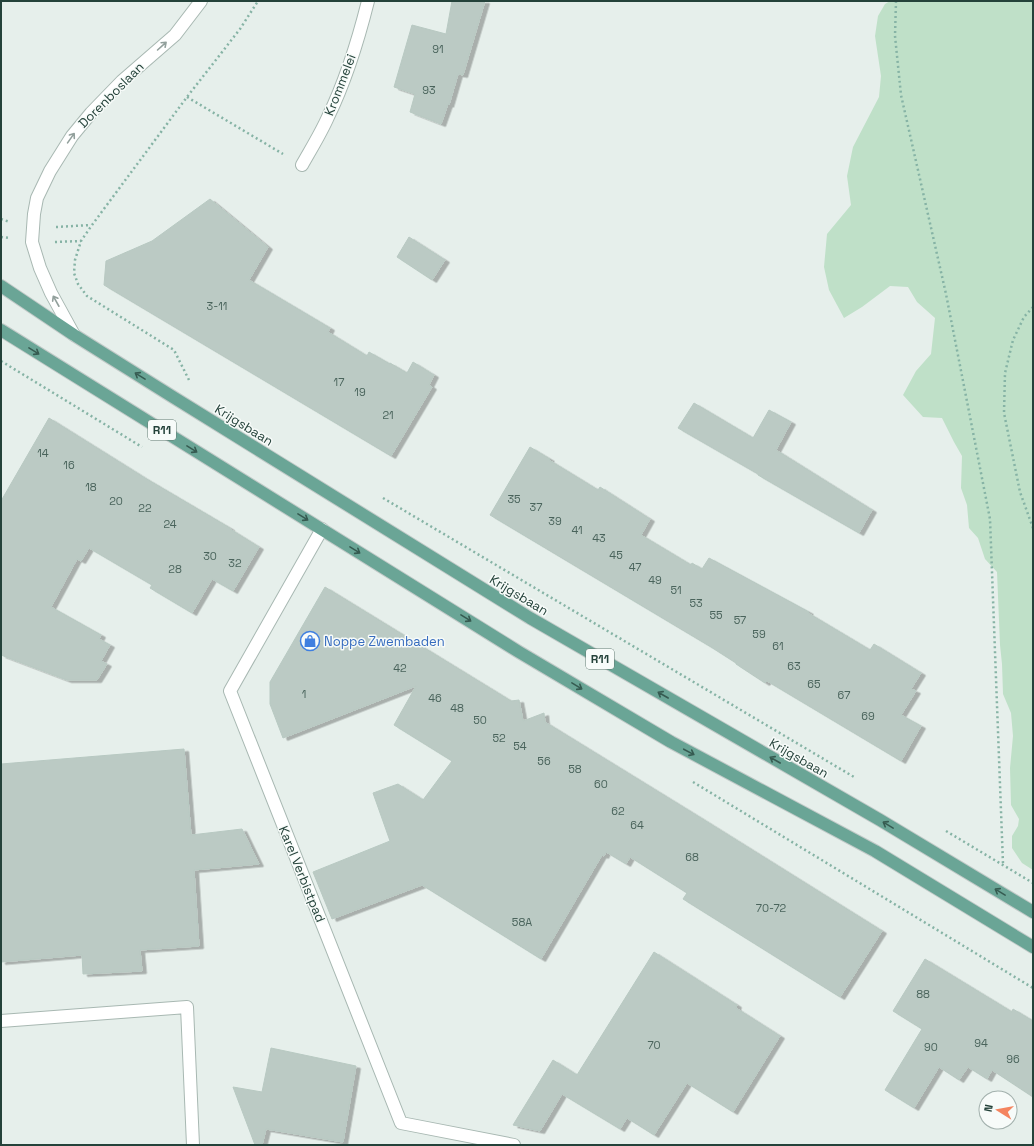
<svg xmlns="http://www.w3.org/2000/svg" width="1034" height="1146" font-family="'Space Grotesk',sans-serif">
  <style>
    .green { fill: #bfe0c8 }
    .building { fill: #bbcac4; stroke: #b8c9c2; filter: url(#shadow) }
    .lines { fill: none; stroke-linecap: round; stroke-linejoin: round }
    .minor-casing { stroke: #a8b8b2; stroke-width: 14 }
    .major-casing { stroke: #c2cac8; stroke-width: 14 }
    .path { stroke: #86b3a5; stroke-width: 2.5; stroke-dasharray: 2 3; stroke-linecap: butt }
    .minor { stroke: #fff; stroke-width: 12 }
    .major { stroke: #6aa596; stroke-width: 12 }
    .oneway { stroke: #92a09c }
    .oneway2 { stroke: #365b51 }
    .labels { text-anchor: middle; dominant-baseline: central; stroke-width: 3; stroke-linejoin: round; paint-order: stroke }
    .number-label { font-size: 11px; fill: #4a645c }
    .shield { fill: #f7fbf9; stroke: #637a73; stroke-width: 1 }
    .shield-label { font-size: 12px; font-weight: bold; fill: #24423a }
    .street-label { font-size: 13px; fill: #24423a; stroke: #f7fbf9 }
    .shop-label { font-size: 13px; fill: #366cbe; stroke: #f7fbf9; text-anchor: start }
  </style>
  <defs>
    <filter id="shadow"><feDropShadow dx="4.5" dy="2.5" stdDeviation="0" flood-color="#0004"/></filter>
  </defs>
  <rect width="100%" height="100%" fill="#e6efeb"/>
  <path class="green" d="M890 1H1033V870L1022 863 1012 848V836L1018 826 1019 819 1011 805 1010 768 1013 736 1011 713 1003 694 1002 664 1000 645 997 572 985 559 978 538 969 528 967 505 961 488 962 456 954 442 942 418 923 417 903 395 916 371 931 354 935 318 917 302 908 287 890 286 862 307 844 318 829 290 824 267 827 234 851 205 847 176 853 147 879 97 881 76 875 36 878 16 885 4Z"/>
  <g class="building">
    <path d="M452 1H485L463 75 458 74 449 105 448 104 441 124 410 112 415 94 394 87 412 25 446 34Z"/>
    <path d="M210 199 268 247 249 280 330 328 328 332 367 356 369 352 390 364V363L407 373 413 362 434 375 429 385 432 387 391 456 104 285 106 261 152 241Z"/>
    <path d="M409 237 445 260 432 280 397 257Z"/>
    <path d="M694 403 753 438 769 410 791 422 776 450 872 510 859 533 758 475V474L678 428Z"/>
    <path d="M49 418 145 478 230 528V529L259 547 233 591 212 579 192 613 150 588 152 585 89 548 81 561 77 559 51 607 101 635 99 639 110 645 101 661 107 664 97 680H67L1 655V501Z"/>
    <path d="M530 447 550 459 549 460 598 490 600 487 650 519 641 535 691 565 692 563 702 569 709 558 809 612 808 613 870 650 874 644 921 673 911 689 916 691 901 715 921 726 901 761 767 681 765 683 736 664V663L711 647 490 515Z"/>
    <path d="M325 587 511 701 519 700 523 721 544 713 545 722 701 818 882 931 840 997 683 899 687 893 630 857 626 864 606 852 604 856 602 855 541 959 422 885 332 919 313 872 390 841 373 793 398 784 423 800 452 761 394 725 416 686 283 738 270 704V682Z"/>
    <path d="M184 749 191 835 242 829 259 864 194 870 199 946 140 950 142 971 83 974 82 955 1 962V764Z"/>
    <path d="M654 952 737 1005 736 1008 780 1036 733 1112 687 1083 654 1135 627 1118 620 1129 562 1094 540 1131 513 1125 553 1060 577 1075Z"/>
    <path d="M925 959 1012 1012 1013 1009 1033 1021V1097L992 1070 987 1079 968 1067 959 1080 939 1067 914 1108 885 1090 922 1029 893 1011Z"/>
    <path d="M271 1048 356 1066 343 1142 266 1129 262 1145H255L233 1087 262 1092Z"/>
  </g>
  <g class="lines">
    <defs>
      <g id="minor">
        <path d="M302 165C311 149 321 133 328 117 346 80 358 41 368 1"/>
        <path d="M74 335 51 293 40 268 32 242 34 214 37 198 50 171 72 136 91 113 122 81 175 35 201 1"/>
        <path d="M322 529 230 691 401 1123 514 1145"/>
        <path d="M1 1021 187 1007 193 1145"/>
      </g>
      <g id="major">
        <path d="M1 286 74 335 173 397 530 618 880 820 1033 912"/>
        <path d="M1 330 519 652 671 742 875 851 1033 947"/>
      </g>
    </defs>
    <use href="#minor" class="minor-casing"/>
    <use href="#major" class="major-casing"/>
    <g class="path">
      <path d="M896 1 895 36 901 95 946 294 990 519 1003 864"/>
      <path d="M187 97 283 154"/>
      <path d="M1 219 10 222"/>
      <path d="M56 227 91 225"/>
      <path d="M1 237 10 238"/>
      <path d="M55 242 81 241"/>
      <path d="M1033 307 1024 317 1013 340 1005 373 1004 413 1020 492 1033 528"/>
      <path d="M1 361 142 447"/>
      <path d="M189 380 174 350 87 296 78 284 74 273 75 260 81 241 92 225 187 97 240 29 258 1"/>
      <path d="M383 498 854 777"/>
      <path d="M693 782 1033 988"/>
      <path d="M946 831 1033 883"/>
    </g>
    <use href="#minor" class="minor"/>
    <use href="#major" class="major"/>
  </g>
  <defs><path id="oneway-shaft" d="M-6 0H5M1.5-3L5.5 0L1.5 3" fill="none" stroke-width="1.6" stroke-linecap="round" stroke-linejoin="round"/></defs>
  <g class="oneway">
    <use href="#oneway-shaft" transform="translate(162 46) rotate(-42)"/>
    <use href="#oneway-shaft" transform="translate(71 138) rotate(-55)"/>
    <use href="#oneway-shaft" transform="translate(56 301) rotate(-119)"/>
  </g>
  <g class="oneway2">
    <use href="#oneway-shaft" transform="translate(34 351) rotate(32)"/>
    <use href="#oneway-shaft" transform="translate(140 376) rotate(-148)"/>
    <use href="#oneway-shaft" transform="translate(192 449) rotate(32)"/>
    <use href="#oneway-shaft" transform="translate(303 517) rotate(32)"/>
    <use href="#oneway-shaft" transform="translate(355 550) rotate(32)"/>
    <use href="#oneway-shaft" transform="translate(466 618) rotate(32)"/>
    <use href="#oneway-shaft" transform="translate(577 686) rotate(31)"/>
    <use href="#oneway-shaft" transform="translate(663 695) rotate(-150)"/>
    <use href="#oneway-shaft" transform="translate(689 752) rotate(28)"/>
    <use href="#oneway-shaft" transform="translate(775 760) rotate(-150)"/>
    <use href="#oneway-shaft" transform="translate(888 825) rotate(-149)"/>
    <use href="#oneway-shaft" transform="translate(1000 892) rotate(-149)"/>
  </g>
  <defs>
    <symbol id="shop-ring" viewBox="-11 -11 22 22"><circle r="9.5" fill="#f7fbf9" stroke="#3f7fe0" stroke-width="1.5"/><path d="M-5-2.5h2.3a2.7 3.5 0 0 1 5.4 0H5L5.5 6h-11ZM-1.5-2.5h3a1.5 2.3 0 0 0-3 0Z" fill="#3f7fe0"/></symbol>
  </defs>
  <g fill-rule="evenodd">
    <use href="#shop-ring" x="299" y="630" width="22" height="22"/>
  </g>
  <g class="labels">
    <g class="number-label">
      <text x="438" y="49">91</text>
      <text x="429" y="90">93</text>
      <text x="217" y="306">3-11</text>
      <text x="339" y="382">17</text>
      <text x="360" y="392">19</text>
      <text x="388" y="415">21</text>
      <text x="43" y="453">14</text>
      <text x="69" y="465">16</text>
      <text x="91" y="487">18</text>
      <text x="514" y="499">35</text>
      <text x="116" y="501">20</text>
      <text x="536" y="507">37</text>
      <text x="145" y="508">22</text>
      <text x="555" y="521">39</text>
      <text x="170" y="524">24</text>
      <text x="577" y="530">41</text>
      <text x="599" y="538">43</text>
      <text x="616" y="555">45</text>
      <text x="210" y="556">30</text>
      <text x="235" y="563">32</text>
      <text x="635" y="567">47</text>
      <text x="175" y="569">28</text>
      <text x="655" y="580">49</text>
      <text x="676" y="590">51</text>
      <text x="696" y="603">53</text>
      <text x="716" y="615">55</text>
      <text x="740" y="620">57</text>
      <text x="759" y="634">59</text>
      <text x="778" y="646">61</text>
      <text x="794" y="666">63</text>
      <text x="400" y="668">42</text>
      <text x="814" y="684">65</text>
      <text x="304" y="694">1</text>
      <text x="844" y="695">67</text>
      <text x="435" y="698">46</text>
      <text x="457" y="708">48</text>
      <text x="868" y="716">69</text>
      <text x="480" y="720">50</text>
      <text x="499" y="738">52</text>
      <text x="520" y="746">54</text>
      <text x="544" y="761">56</text>
      <text x="575" y="769">58</text>
      <text x="601" y="784">60</text>
      <text x="618" y="811">62</text>
      <text x="637" y="825">64</text>
      <text x="692" y="857">68</text>
      <text x="771" y="908">70-72</text>
      <text x="522" y="922">58A</text>
      <text x="923" y="994">88</text>
      <text x="981" y="1043">94</text>
      <text x="654" y="1045">70</text>
      <text x="931" y="1047">90</text>
      <text x="1013" y="1059">96</text>
    </g>
    <g class="shield">
      <rect x="148" y="420" width="28" height="20" rx="3"/>
      <rect x="586" y="649" width="28" height="20" rx="3"/>
    </g>
    <g class="shield-label">
      <text x="162" y="430">R11</text>
      <text x="600" y="659">R11</text>
    </g>
    <g class="street-label">
      <text transform="translate(340 85) rotate(-69)">Krommelei</text>
      <text transform="translate(111 95) rotate(-45)">Dorenboslaan</text>
      <text transform="translate(244 425) rotate(32)">Krijgsbaan</text>
      <text transform="translate(519 595) rotate(31)">Krijgsbaan</text>
      <text transform="translate(799 758) rotate(30)">Krijgsbaan</text>
      <text transform="translate(302 874) rotate(68)">Karel Verbistpad</text>
    </g>
    <g class="shop-label">
      <text x="324" y="641">Noppe Zwembaden</text>
    </g>
  </g>
  <rect width="1034" height="1146" fill="none" stroke="#24423a" stroke-width="4"/>
  <g transform="translate(998 1110) rotate(281)"><circle r="19" fill="#f7fbf9" stroke="#a3b1ad"/>
  <path d="M0-3L7 15L0 10L-7 15Z" fill="#f4845f"/>
  <text y="-6" font-size="11" font-weight="bold" text-anchor="middle" fill="#24423a">N</text>
  </g>
</svg>
